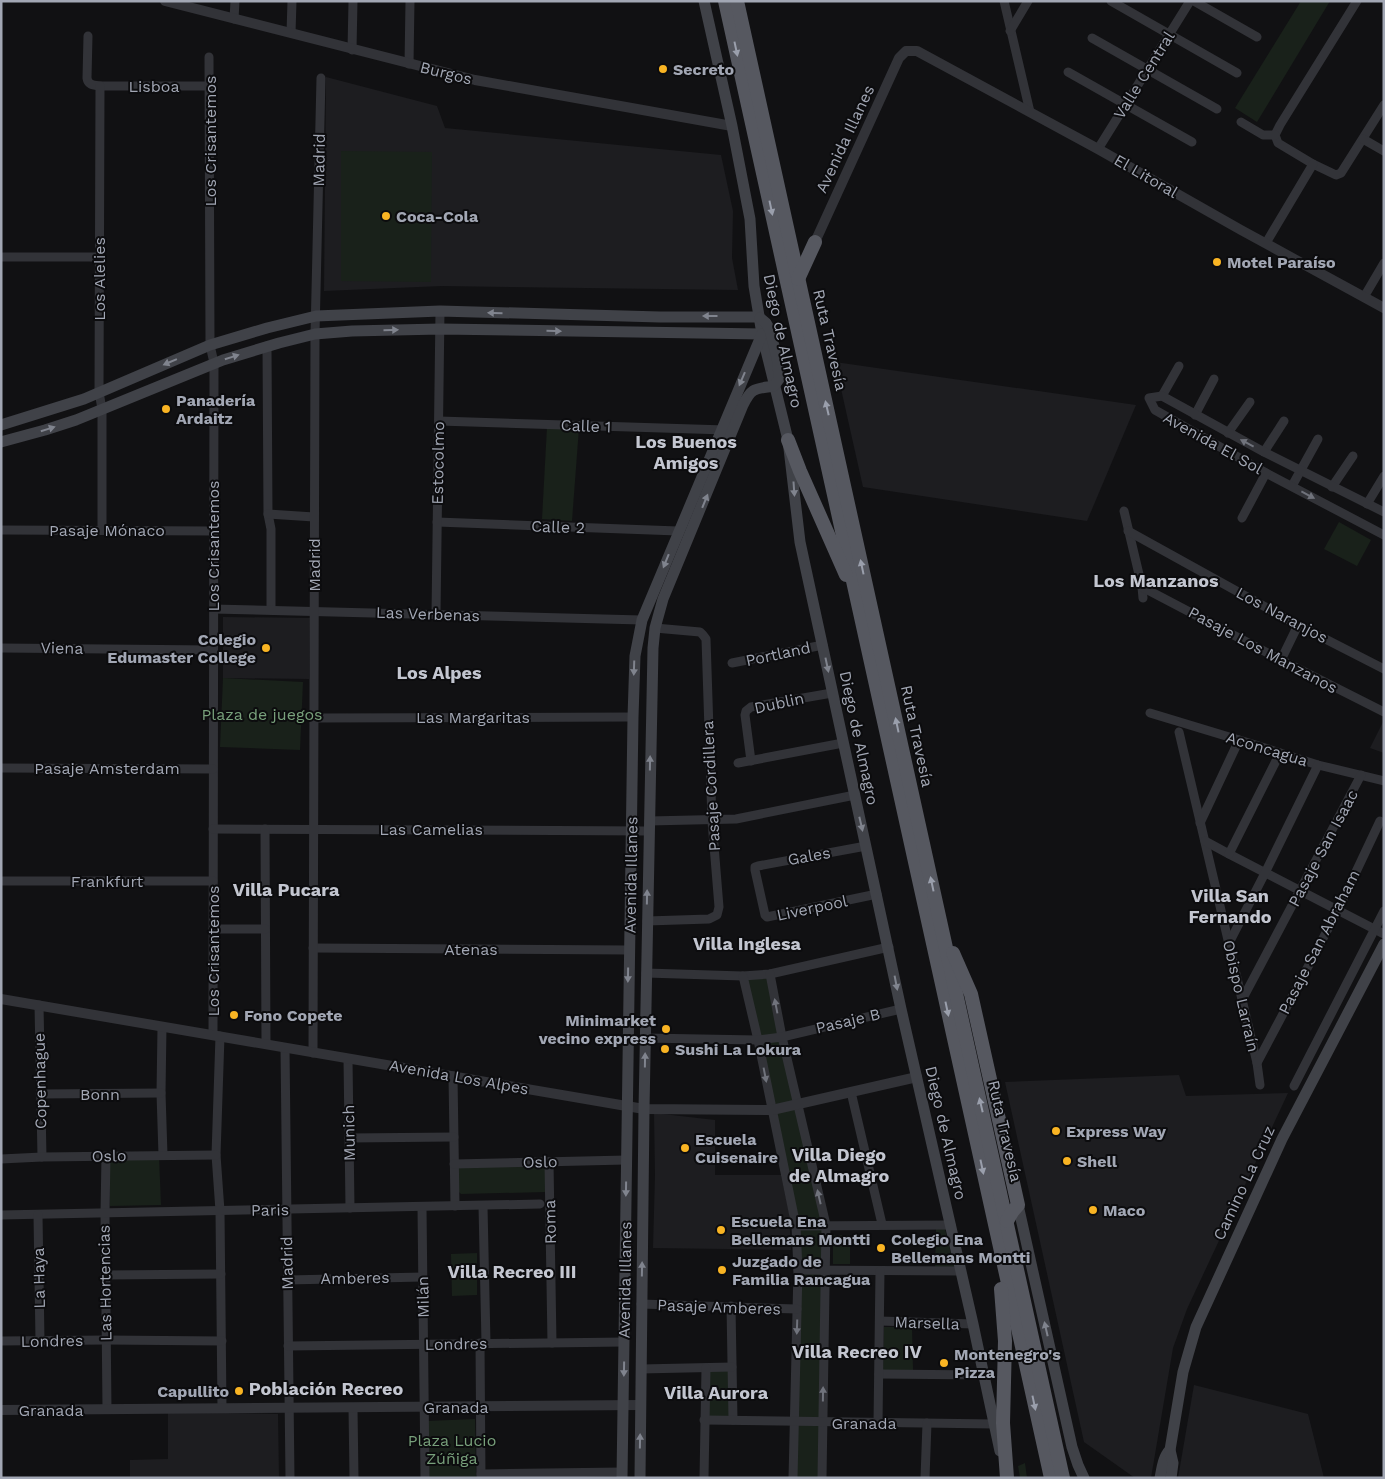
<svg xmlns="http://www.w3.org/2000/svg" width="1385" height="1479" font-family="'Work Sans',sans-serif">
  <style>
    .built { fill: #1d1d20 }
    .green { fill: #19211a }
    .lines { fill: none; stroke-linecap: round; stroke-linejoin: round }
    .minor { stroke: #323338; stroke-width: 9 }
    .tertiary { stroke: #323338; stroke-width: 10 }
    .secondary { stroke: #404248; stroke-width: 11 }
    .trunk { stroke: #565860; stroke-width: 14 }
    .oneway { fill: #9a9fac }
    .oneway2 { fill: #80848e }
    .oneway3 { fill: #70737c }
    .poi-dot { fill: #f9b423; stroke: #0c0c0e; stroke-width: 2 }
    .labels { text-anchor: middle; dominant-baseline: central; stroke-width: 4; stroke-linejoin: round; paint-order: stroke }
    .poi-label { font-size: 16px; font-weight: bold; fill: #a2a7b4; stroke: #0c0c0e; text-anchor: start }
    .street-label { font-size: 16px; fill: #a2a7b4; stroke: #0c0c0e }
    .park-label { font-size: 16px; fill: #78a07b; stroke: #0c0c0e }
    .neighbourhood-label { font-size: 18px; font-weight: bold; fill: #c3c6d0; stroke: #0c0c0e }
  </style>
  <rect width="100%" height="100%" fill="#111113"/>
  <g class="built">
    <path d="M326 77 437 106 445 128 721 155 733 211 732 258 738 290 442 286 324 291Z"/>
    <path d="M835 362 1136 405 1087 521 863 487Z"/>
    <path d="M223 617 310 618 309 679 223 678Z"/>
    <path d="M1384 720V753L1370 748Z"/>
    <path d="M1179 1075 1186 1096 1288 1093 1187 1309 1173 1348 1151 1478H1135L1084 1442 1005 1082Z"/>
    <path d="M654 1113 715 1120V1175H781L789 1212 791 1250 653 1248 655 1175Z"/>
    <path d="M1194 1385 1308 1414 1324 1478H1178Z"/>
    <path d="M168 1412 278 1414 279 1478H130V1460L168 1459Z"/>
  </g>
  <g class="green">
    <path d="M1301 1H1330L1257 122 1235 108Z"/>
    <path d="M341 151 432 152 431 282 341 281Z"/>
    <path d="M547 427 579 428 572 521 542 519Z"/>
    <path d="M1339 522 1371 540 1357 566 1324 549Z"/>
    <path d="M223 678 303 682 300 750 220 747Z"/>
    <path d="M768 976 824 1225 820 1478H795L800 1270 746 978Z"/>
    <path d="M159 1156 161 1205 110 1206V1158Z"/>
    <path d="M542 1166 546 1170V1192L461 1194 457 1190V1169L460 1167Z"/>
    <path d="M936 1229H945L955 1270H935Z"/>
    <rect x="833" y="1235" width="17" height="29"/>
    <path d="M477 1253V1295L452 1296 451 1254Z"/>
    <path d="M884 1327H912L913 1370H883Z"/>
    <path d="M732 1367 733 1420H704L706 1368Z"/>
    <path d="M475 1419 476 1478H429L427 1421Z"/>
    <path d="M1025 1463 1027 1478H1020L1018 1466Z"/>
  </g>
  <g class="lines">
    <g class="minor">
      <path d="M1004 1 1030 112"/>
      <path d="M1111 1 1237 73"/>
      <path d="M1194 1 1257 37"/>
      <path d="M1357 1 1280 125 1275 135 1278 143 1313 164 1336 175 1341 173 1384 105"/>
      <path d="M234 19 235 1"/>
      <path d="M1010 31 1028 1"/>
      <path d="M291 33 292 1"/>
      <path d="M88 36 87 78C88 85 93 85 100 86H209"/>
      <path d="M1092 38 1217 109"/>
      <path d="M352 50 353 1"/>
      <path d="M209 57 210 345 214 363 213 1035"/>
      <path d="M409 64 410 1"/>
      <path d="M1068 72 1192 142"/>
      <path d="M100 86 99 392 102 409V530"/>
      <path d="M1241 122 1263 135H1275"/>
      <path d="M1363 139 1384 151"/>
      <path d="M1098 149 1190 1"/>
      <path d="M1266 243 1313 164"/>
      <path d="M1 257H99"/>
      <path d="M1364 297 1384 263"/>
      <path d="M267 346 268 514 271 529V610"/>
      <path d="M1162 396 1179 366"/>
      <path d="M1195 415 1214 379"/>
      <path d="M439 421 726 430"/>
      <path d="M1228 433 1250 402"/>
      <path d="M1264 452 1284 421"/>
      <path d="M1292 486 1318 439"/>
      <path d="M1332 487 1353 456"/>
      <path d="M1367 504 1384 476"/>
      <path d="M1124 511 1142 587 1143 598"/>
      <path d="M1384 512 1264 452 1162 396 1149 398 1155 410 1266 473 1384 535"/>
      <path d="M268 514 314 517"/>
      <path d="M1242 518 1266 473"/>
      <path d="M437 522 678 531"/>
      <path d="M1 530 214 531"/>
      <path d="M1128 531 1298 625 1384 669"/>
      <path d="M1142 587 1281 660 1384 712"/>
      <path d="M213 609 642 620"/>
      <path d="M436 615 440 311"/>
      <path d="M1 648 213 650"/>
      <path d="M1281 660 1298 625"/>
      <path d="M732 663 823 645"/>
      <path d="M1150 713 1249 743 1318 765 1384 781"/>
      <path d="M314 718 633 717"/>
      <path d="M1179 732 1257 1063 1260 1085"/>
      <path d="M751 761 745 715 746 711 751 707 832 693"/>
      <path d="M738 763 843 743"/>
      <path d="M1 768 213 769"/>
      <path d="M649 821 736 819 855 795"/>
      <path d="M1200 823 1239 740"/>
      <path d="M213 829 649 831"/>
      <path d="M265 829 266 1044"/>
      <path d="M1205 841 1229 854 1384 934"/>
      <path d="M866 846 758 866 755 867V870L765 915 767 917 877 894"/>
      <path d="M1229 854 1280 753"/>
      <path d="M1 881H213"/>
      <path d="M647 921 709 919 717 915 719 907 712 821 706 639 703 635 700 632 655 628"/>
      <path d="M213 929H265"/>
      <path d="M1229 943 1265 873 1318 765"/>
      <path d="M313 948 629 950"/>
      <path d="M646 973 743 976 770 974 889 947"/>
      <path d="M770 974 782 1037 826 1225 822 1478"/>
      <path d="M743 976 758 1040 796 1226 798 1270 793 1478"/>
      <path d="M1242 1000 1361 775"/>
      <path d="M39 1005 42 1157"/>
      <path d="M162 1027 161 1093 163 1155"/>
      <path d="M220 1036 216 1155 220 1211 222 1408"/>
      <path d="M645 1038 758 1040 782 1037 901 1009"/>
      <path d="M285 1048 290 1478"/>
      <path d="M313 1053 315 334 321 78"/>
      <path d="M348 1059 350 1208"/>
      <path d="M1257 1063 1338 910 1380 821"/>
      <path d="M453 1076 455 1206"/>
      <path d="M1294 1086 1384 911"/>
      <path d="M851 1092 882 1224"/>
      <path d="M40 1094 161 1093"/>
      <path d="M349 1138 454 1137"/>
      <path d="M106 1156 105 1213 107 1409"/>
      <path d="M1 1159 42 1157 216 1155"/>
      <path d="M549 1162 552 1343"/>
      <path d="M454 1164 626 1160"/>
      <path d="M483 1206 486 1343"/>
      <path d="M422 1207 425 1478"/>
      <path d="M1 1215 540 1204"/>
      <path d="M38 1215 40 1341"/>
      <path d="M796 1226 951 1225"/>
      <path d="M798 1270 961 1271"/>
      <path d="M105 1275 221 1274"/>
      <path d="M287 1280 423 1277"/>
      <path d="M641 1304 797 1309"/>
      <path d="M731 1306 733 1420"/>
      <path d="M880 1321 973 1324"/>
      <path d="M1 1341 106 1340 222 1341"/>
      <path d="M480 1343 481 1478"/>
      <path d="M288 1346 624 1342"/>
      <path d="M641 1369 732 1367"/>
      <path d="M879 1374 984 1375"/>
      <path d="M353 1408 354 1478"/>
      <path d="M704 1420 994 1424"/>
      <path d="M878 1423 880 1271"/>
      <path d="M481 1474 622 1472"/>
      <path d="M704 1478 706 1368"/>
      <path d="M925 1478 927 1423"/>
    </g>
    <g class="tertiary">
      <path d="M165 1 475 80 732 126"/>
      <path d="M815 242 899 58 906 51H917L1098 149 1241 230 1384 308"/>
      <path d="M1 999 644 1109 772 1110 917 1077"/>
      <path d="M1 1410 640 1405"/>
    </g>
    <g class="secondary">
      <path d="M704 1 732 126 750 219 754 286 762 334 788 440 800 542 901 1009 973 1324 1000 1451"/>
      <path d="M1 425 84 399 210 345 267 328 316 316 440 311 660 317H759"/>
      <path d="M1 442 45 430 76 420 223 360 279 343 315 334 352 331 440 329 762 334"/>
      <path d="M1018 1205 1072 1447 1078 1465 1084 1478"/>
      <path d="M622 1478 633 717 635 656 642 620 762 334"/>
      <path d="M640 1478 644 1109 653 648 655 628 663 599 743 405C752 387 755 389 774 386L779 379 778 362 770 330 766 323 760 318"/>
      <path d="M1160 1478C1162 1468 1163 1457 1170 1450"/>
      <path d="M1171 1478 1173 1463 1170 1450 1183 1372 1196 1327 1282 1139 1384 944"/>
    </g>
    <g class="trunk">
      <path d="M725 1 1051 1478"/>
      <path d="M737 1 1063 1478"/>
      <path d="M798 279 815 242"/>
      <path d="M788 440 800 471 846 575"/>
      <path d="M953 953 971 994 1018 1205 1012 1212 1007 1221"/>
      <path d="M1001 1289 1005 1341 1003 1423 1007 1478"/>
    </g>
  </g>
  <defs><path id="oneway-solid" d="M-6-.8H1V-3.2L6.5 0L1 3.2V.8H-6Z" transform="scale(1.25)"/></defs>
  <g class="oneway">
    <use href="#oneway-solid" transform="translate(736 49) rotate(78)"/>
    <use href="#oneway-solid" transform="translate(771 208) rotate(78)"/>
    <use href="#oneway-solid" transform="translate(827 408) rotate(-103)"/>
    <use href="#oneway-solid" transform="translate(862 567) rotate(-102)"/>
    <use href="#oneway-solid" transform="translate(897 725) rotate(-102)"/>
    <use href="#oneway-solid" transform="translate(932 884) rotate(-102)"/>
    <use href="#oneway-solid" transform="translate(947 1009) rotate(78)"/>
    <use href="#oneway-solid" transform="translate(981 1105) rotate(-103)"/>
    <use href="#oneway-solid" transform="translate(982 1167) rotate(78)"/>
    <use href="#oneway-solid" transform="translate(1034 1403) rotate(78)"/>
  </g>
  <g class="oneway2">
    <use href="#oneway-solid" transform="translate(495 313) rotate(-179)"/>
    <use href="#oneway-solid" transform="translate(710 316) rotate(180)"/>
    <use href="#oneway-solid" transform="translate(391 330) rotate(-1)"/>
    <use href="#oneway-solid" transform="translate(554 331) rotate(1)"/>
    <use href="#oneway-solid" transform="translate(232 357) rotate(-17)"/>
    <use href="#oneway-solid" transform="translate(170 362) rotate(157)"/>
    <use href="#oneway-solid" transform="translate(742 379) rotate(113)"/>
    <use href="#oneway-solid" transform="translate(48 429) rotate(-17)"/>
    <use href="#oneway-solid" transform="translate(794 489) rotate(86)"/>
    <use href="#oneway-solid" transform="translate(705 501) rotate(-68)"/>
    <use href="#oneway-solid" transform="translate(666 561) rotate(112)"/>
    <use href="#oneway-solid" transform="translate(827 665) rotate(78)"/>
    <use href="#oneway-solid" transform="translate(634 668) rotate(92)"/>
    <use href="#oneway-solid" transform="translate(650 763) rotate(-89)"/>
    <use href="#oneway-solid" transform="translate(861 824) rotate(77)"/>
    <use href="#oneway-solid" transform="translate(647 897) rotate(-89)"/>
    <use href="#oneway-solid" transform="translate(628 975) rotate(91)"/>
    <use href="#oneway-solid" transform="translate(896 983) rotate(79)"/>
    <use href="#oneway-solid" transform="translate(645 1060) rotate(-89)"/>
    <use href="#oneway-solid" transform="translate(626 1189) rotate(91)"/>
    <use href="#oneway-solid" transform="translate(642 1269) rotate(-89)"/>
    <use href="#oneway-solid" transform="translate(1046 1329) rotate(-103)"/>
    <use href="#oneway-solid" transform="translate(624 1369) rotate(91)"/>
    <use href="#oneway-solid" transform="translate(640 1441) rotate(-89)"/>
  </g>
  <g class="oneway3">
    <use href="#oneway-solid" transform="translate(1247 443) rotate(-152)"/>
    <use href="#oneway-solid" transform="translate(1308 495) rotate(28)"/>
    <use href="#oneway-solid" transform="translate(776 1006) rotate(-101)"/>
    <use href="#oneway-solid" transform="translate(765 1075) rotate(79)"/>
    <use href="#oneway-solid" transform="translate(819 1197) rotate(-103)"/>
    <use href="#oneway-solid" transform="translate(797 1327) rotate(92)"/>
    <use href="#oneway-solid" transform="translate(823 1394) rotate(-89)"/>
  </g>
  <g class="poi-dot">
    <circle cx="663" cy="69" r="5"/>
    <circle cx="386" cy="216" r="5"/>
    <circle cx="1217" cy="262" r="5"/>
    <circle cx="166" cy="409" r="5"/>
    <circle cx="266" cy="648" r="5"/>
    <circle cx="234" cy="1015" r="5"/>
    <circle cx="666" cy="1029" r="5"/>
    <circle cx="665" cy="1049" r="5"/>
    <circle cx="1056" cy="1131" r="5"/>
    <circle cx="685" cy="1148" r="5"/>
    <circle cx="1067" cy="1161" r="5"/>
    <circle cx="1093" cy="1210" r="5"/>
    <circle cx="721" cy="1230" r="5"/>
    <circle cx="881" cy="1248" r="5"/>
    <circle cx="722" cy="1270" r="5"/>
    <circle cx="944" cy="1363" r="5"/>
    <circle cx="239" cy="1391" r="5"/>
  </g>
  <g class="labels">
    <g class="poi-label">
      <text x="673" y="69">Secreto</text>
      <text x="396" y="216">Coca-Cola</text>
      <text x="1227" y="262">Motel Paraíso</text>
      <text x="176" y="400">Panadería<tspan x="176" dy="18">Ardaitz</tspan></text>
      <text x="256" y="639" text-anchor="end">Colegio<tspan x="256" dy="18">Edumaster College</tspan></text>
      <text x="244" y="1015">Fono Copete</text>
      <text x="656" y="1020" text-anchor="end">Minimarket<tspan x="656" dy="18">vecino express</tspan></text>
      <text x="675" y="1049">Sushi La Lokura</text>
      <text x="1066" y="1131">Express Way</text>
      <text x="695" y="1139">Escuela<tspan x="695" dy="18">Cuisenaire</tspan></text>
      <text x="1077" y="1161">Shell</text>
      <text x="1103" y="1210">Maco</text>
      <text x="731" y="1221">Escuela Ena<tspan x="731" dy="18">Bellemans Montti</tspan></text>
      <text x="891" y="1239">Colegio Ena<tspan x="891" dy="18">Bellemans Montti</tspan></text>
      <text x="732" y="1261">Juzgado de<tspan x="732" dy="18">Familia Rancagua</tspan></text>
      <text x="954" y="1354">Montenegro's<tspan x="954" dy="18">Pizza</tspan></text>
      <text x="229" y="1391" text-anchor="end">Capullito</text>
    </g>
    <g class="street-label">
      <text transform="translate(446 73) rotate(14)">Burgos</text>
      <text transform="translate(1144 75) rotate(-58)">Valle Central</text>
      <text x="154" y="86">Lisboa</text>
      <text transform="translate(845 139) rotate(-65)">Avenida Illanes</text>
      <text transform="translate(210 141) rotate(-90)">Los Crisantemos</text>
      <text transform="translate(319 160) rotate(-89)">Madrid</text>
      <text transform="translate(1146 176) rotate(30)">El Litoral</text>
      <text transform="translate(99 279) rotate(-90)">Los Alelies</text>
      <text transform="translate(830 340) rotate(77)">Ruta Travesía</text>
      <text transform="translate(783 341) rotate(78)">Diego de Almagro</text>
      <text transform="translate(586 426) rotate(2)">Calle 1</text>
      <text transform="translate(1213 443) rotate(29)">Avenida El Sol</text>
      <text transform="translate(438 463) rotate(-89)">Estocolmo</text>
      <text transform="translate(558 527) rotate(2)">Calle 2</text>
      <text x="107" y="530">Pasaje Mónaco</text>
      <text transform="translate(213 546) rotate(-90)">Los Crisantemos</text>
      <text transform="translate(314 565) rotate(-90)">Madrid</text>
      <text transform="translate(428 614) rotate(2)">Las Verbenas</text>
      <text transform="translate(1282 615) rotate(28)">Los Naranjos</text>
      <text transform="translate(62 648) rotate(1)">Viena</text>
      <text transform="translate(1263 650) rotate(28)">Pasaje Los Manzanos</text>
      <text transform="translate(778 654) rotate(-12)">Portland</text>
      <text transform="translate(779 703) rotate(-12)">Dublin</text>
      <text x="473" y="717">Las Margaritas</text>
      <text transform="translate(917 736) rotate(78)">Ruta Travesía</text>
      <text transform="translate(859 738) rotate(78)">Diego de Almagro</text>
      <text transform="translate(1267 749) rotate(17)">Aconcagua</text>
      <text x="107" y="768">Pasaje Amsterdam</text>
      <text transform="translate(711 786) rotate(-93)">Pasaje Cordillera</text>
      <text x="431" y="829">Las Camelias</text>
      <text transform="translate(1323 848) rotate(-62)">Pasaje San Isaac</text>
      <text transform="translate(809 856) rotate(-10)">Gales</text>
      <text transform="translate(631 875) rotate(-89)">Avenida Illanes</text>
      <text x="107" y="881">Frankfurt</text>
      <text transform="translate(812 908) rotate(-12)">Liverpool</text>
      <text transform="translate(1319 942) rotate(-63)">Pasaje San Abraham</text>
      <text x="471" y="949">Atenas</text>
      <text transform="translate(213 951) rotate(-90)">Los Crisantemos</text>
      <text transform="translate(1241 996) rotate(77)">Obispo Larraín</text>
      <text transform="translate(848 1021) rotate(-13)">Pasaje B</text>
      <text transform="translate(459 1077) rotate(10)">Avenida Los Alpes</text>
      <text transform="translate(40 1081) rotate(-91)">Copenhague</text>
      <text x="100" y="1094">Bonn</text>
      <text transform="translate(1005 1131) rotate(77)">Ruta Travesía</text>
      <text transform="translate(349 1133) rotate(-91)">Munich</text>
      <text transform="translate(946 1133) rotate(77)">Diego de Almagro</text>
      <text transform="translate(109 1156) rotate(-1)">Oslo</text>
      <text transform="translate(540 1162) rotate(-1)">Oslo</text>
      <text transform="translate(1244 1183) rotate(-65)">Camino La Cruz</text>
      <text transform="translate(270 1210) rotate(-1)">Paris</text>
      <text transform="translate(550 1222) rotate(-91)">Roma</text>
      <text transform="translate(287 1263) rotate(-91)">Madrid</text>
      <text transform="translate(39 1278) rotate(-91)">La Haya</text>
      <text transform="translate(355 1278) rotate(-1)">Amberes</text>
      <text transform="translate(625 1280) rotate(-89)">Avenida Illanes</text>
      <text transform="translate(105 1283) rotate(-91)">Las Hortencias</text>
      <text transform="translate(423 1297) rotate(-91)">Milán</text>
      <text transform="translate(719 1307) rotate(2)">Pasaje Amberes</text>
      <text transform="translate(927 1323) rotate(2)">Marsella</text>
      <text transform="translate(52 1341) rotate(-1)">Londres</text>
      <text transform="translate(456 1344) rotate(-1)">Londres</text>
      <text x="456" y="1407">Granada</text>
      <text x="51" y="1410">Granada</text>
      <text x="864" y="1423">Granada</text>
    </g>
    <g class="park-label">
      <text x="262" y="714">Plaza de juegos</text>
      <text x="452" y="1440">Plaza Lucio<tspan x="452" dy="18">Zúñiga</tspan></text>
    </g>
    <g class="neighbourhood-label">
      <text x="686" y="441">Los Buenos<tspan x="686" dy="21">Amigos</tspan></text>
      <text x="1156" y="580">Los Manzanos</text>
      <text x="439" y="672">Los Alpes</text>
      <text x="286" y="889">Villa Pucara</text>
      <text x="1230" y="895">Villa San<tspan x="1230" dy="21">Fernando</tspan></text>
      <text x="747" y="943">Villa Inglesa</text>
      <text x="839" y="1154">Villa Diego<tspan x="839" dy="21">de Almagro</tspan></text>
      <text x="512" y="1271">Villa Recreo III</text>
      <text x="857" y="1351">Villa Recreo IV</text>
      <text x="326" y="1388">Población Recreo</text>
      <text x="716" y="1392">Villa Aurora</text>
    </g>
  </g>
  <rect width="1385" height="1479" fill="none" stroke="#a2a7b4" stroke-width="5"/>
</svg>
